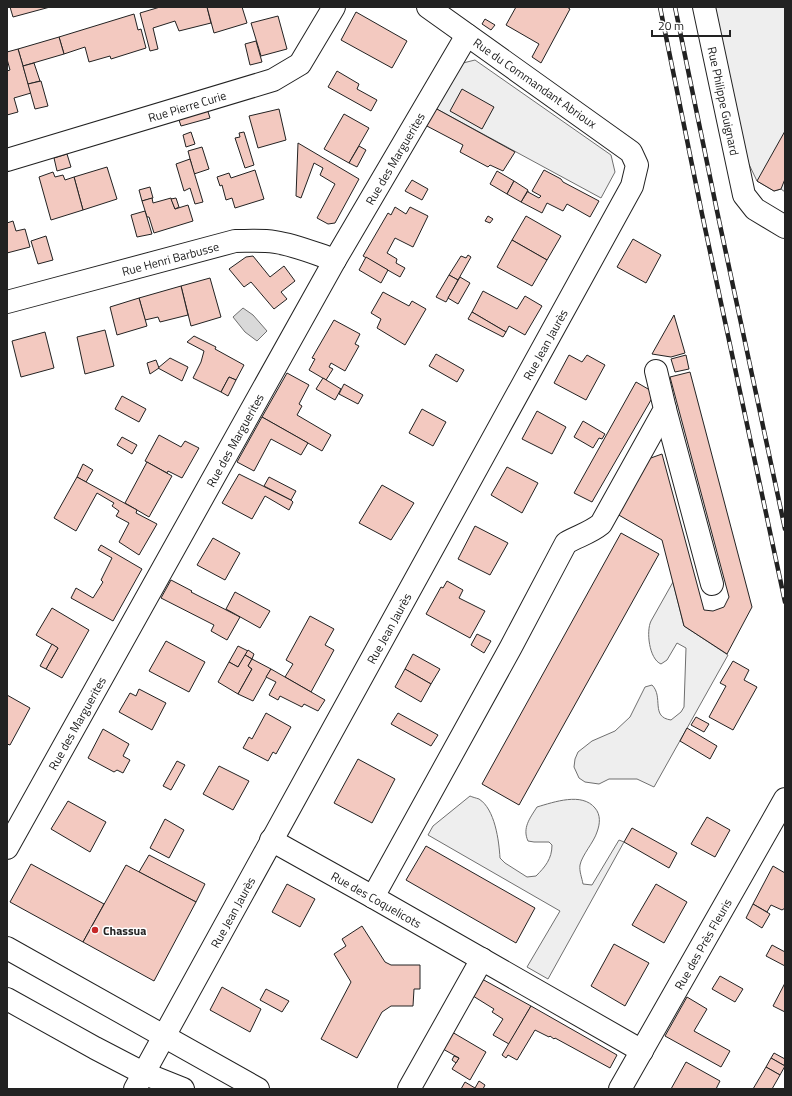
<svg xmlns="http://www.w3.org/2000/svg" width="792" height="1096" font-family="'Titillium Web',sans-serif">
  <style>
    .green { fill: #eee; stroke: #6f6f6f }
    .water { fill: #d9d9d9; stroke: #6f6f6f }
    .building { fill: #f3c9c0; stroke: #222 }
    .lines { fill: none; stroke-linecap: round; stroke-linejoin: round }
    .minor-casing { stroke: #222; stroke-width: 24 }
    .major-casing { stroke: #222; stroke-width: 24 }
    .minor { stroke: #fff; stroke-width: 22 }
    .major { stroke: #fff; stroke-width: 22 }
    .rail-casing { stroke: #222; stroke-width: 4.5 }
    .rail { stroke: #fff; stroke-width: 3; stroke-dasharray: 9; stroke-linecap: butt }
    .poi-dot { fill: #c62828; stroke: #fff; stroke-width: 1.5 }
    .labels { text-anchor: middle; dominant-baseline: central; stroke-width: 3; stroke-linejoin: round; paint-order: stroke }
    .street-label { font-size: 12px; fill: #222; stroke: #fff }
    .poi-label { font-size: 12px; font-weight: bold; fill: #222; stroke: #fff; text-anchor: start }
  </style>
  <rect width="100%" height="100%" fill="#fff"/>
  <g class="green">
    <path d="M713 7H785V192L781 189 774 191 757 181 745 156Z"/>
    <path d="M475 60 611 155 615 172 601 198 435 108 459 64Z"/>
    <path d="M673 582 684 626 728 655 654 787 637 779H609L599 784 585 782 579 778 574 767 575 759 578 752 592 741 615 731 630 717 645 687 652 685C664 697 650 717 671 720L681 712 684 707 686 648 677 643 667 660 661 664C649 659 646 631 651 621Z"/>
    <path d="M470 796C472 797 476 798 479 799 495 809 499 841 500 858L505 863 527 877 536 876C545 867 552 859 552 845L549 842H534L528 841C522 828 530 818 537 807 554 802 582 792 595 808 601 815 600 824 597 832 594 842 582 855 580 865 579 871 582 878 583 884L592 885 619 840 624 842 548 979 527 967 560 911 428 835 433 826Z"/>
  </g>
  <path class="water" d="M243 308 253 315 267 331 257 341 245 332 233 317Z"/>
  <g class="building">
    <path d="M10 7H50L13 17Z"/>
    <path d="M160 7H207L211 23 179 31 175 21 153 28 158 49 150 51 140 13Z"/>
    <path d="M207 7H242L247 23 214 33Z"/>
    <path d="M516 7H567L570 9 541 63 532 57 539 44 506 25Z"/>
    <path d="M356 12 407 41 392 68 341 40Z"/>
    <path d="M134 14 138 30 141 29 146 48 111 59 110 56 89 62 85 47 64 54 59 37Z"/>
    <path d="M278 16 287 49 261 56 251 23Z"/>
    <path d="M485 19 495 25 491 30 482 24Z"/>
    <path d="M59 37 64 54 23 66 18 49Z"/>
    <path d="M256 41 262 62 250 65 245 44Z"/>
    <path d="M18 49 31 93 14 98 18 112 7 115V71L10 70 7 59V52Z"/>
    <path d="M34 63 40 81 28 84 23 66Z"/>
    <path d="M337 71 359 84 357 89 377 100 371 111 328 87Z"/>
    <path d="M41 81 48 106 35 109 28 84Z"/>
    <path d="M462 89 494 107 482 129 450 111Z"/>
    <path d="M205 102 210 118 181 126 176 111Z"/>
    <path d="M435 108 515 152 503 171 490 165 488 167 460 152 463 145 425 125Z"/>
    <path d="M279 109 286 140 258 148 249 116Z"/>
    <path d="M344 114 369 128 349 163 324 149Z"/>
    <path d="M785 131V179L781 189 774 191 757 181Z"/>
    <path d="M191 132 195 144 186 147 183 135Z"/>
    <path d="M244 132 254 165 245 168 235 138 240 137 239 133Z"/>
    <path d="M298 143 359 179 335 223 328 224 317 218 335 184 320 175 323 168 314 163 301 198 296 196Z"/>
    <path d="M359 146 366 150 357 167 349 163Z"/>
    <path d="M202 147 209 169 194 174 188 151Z"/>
    <path d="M67 154 71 167 57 171 54 158Z"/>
    <path d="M190 159 203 202 195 204 190 188 184 191 176 164Z"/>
    <path d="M107 167 117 199 83 210 74 177Z"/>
    <path d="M255 170 264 199 235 208 232 198 226 200 222 185 220 186 217 177 229 173 231 178Z"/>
    <path d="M544 170 561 179 563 182 599 201 590 217 567 204 563 211 547 203 542 213 521 202 528 191V192L539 198 541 196 532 191Z"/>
    <path d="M497 171 514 181 507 194 490 184Z"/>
    <path d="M53 172 55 177 63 175 65 180 74 177 83 210 51 220 39 177Z"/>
    <path d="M412 180 428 189 422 200 405 191Z"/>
    <path d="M514 181 528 190 521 202 507 194Z"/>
    <path d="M150 187 153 198 142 201 139 190Z"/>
    <path d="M152 198 153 203 171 198 175 209 188 205 193 221 154 233 149 217H147L142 201Z"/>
    <path d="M176 198 179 207 175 209 171 199Z"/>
    <path d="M395 207 406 214 410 207 428 216 413 247 395 238 387 253 397 259 396 263 405 268 400 277 363 256 388 213 391 215Z"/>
    <path d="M145 211 152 234 137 237 131 215Z"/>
    <path d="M488 216 493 219 490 223 485 221Z"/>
    <path d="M526 216 561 236 547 260 512 240Z"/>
    <path d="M13 221 16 231 25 229 30 247 7 253V223Z"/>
    <path d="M46 236 53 260 38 264 31 241Z"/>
    <path d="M633 239 661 255 646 283 617 267Z"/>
    <path d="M512 240 547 260 532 286 497 267Z"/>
    <path d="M468 255 471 257 458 280 449 275 461 256 466 258Z"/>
    <path d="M253 256 270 277 284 266 295 281 281 292 287 299 274 309 251 282 244 287 229 269 246 257Z"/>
    <path d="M366 257 388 270 381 283 359 270Z"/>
    <path d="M449 275 458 280 446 302 436 297Z"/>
    <path d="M460 277 470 283 458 304 448 298Z"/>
    <path d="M210 278 221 317 191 326 181 286Z"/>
    <path d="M181 286 188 315 160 322 158 317 145 320 139 298Z"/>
    <path d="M483 291 517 309 525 296 542 306 525 335 509 326 506 332 472 312Z"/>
    <path d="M383 292 409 306 412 301 426 309 405 345 377 328 381 319 371 313Z"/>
    <path d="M139 298 147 326 117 335 110 307Z"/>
    <path d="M472 312 506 332 503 337 468 319Z"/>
    <path d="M674 315 685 353 671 357 652 354Z"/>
    <path d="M334 320 360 334 355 344 359 346 345 371 331 363 329 367 333 369 326 380 309 370 315 359 312 358Z"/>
    <path d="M105 330 114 366 85 374 77 337Z"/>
    <path d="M45 332 54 368 21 377 12 341Z"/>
    <path d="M194 336 216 347 215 349 244 365 236 380 229 377 221 392 193 378 201 362 204 351 187 342Z"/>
    <path d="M436 354 464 370 457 382 429 366Z"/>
    <path d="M569 355 582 362 587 355 605 365 586 400 554 383Z"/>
    <path d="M686 355 689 369 675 372 671 359Z"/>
    <path d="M170 358 188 367 182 381 158 368Z"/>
    <path d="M156 360 159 368 150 374 147 363Z"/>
    <path d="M690 372 752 607 727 654 684 626 662 540 617 514 648 459 662 454 704 610 713 611 724 607 729 597 670 377Z"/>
    <path d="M287 373 309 385 299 404 302 406 297 415 331 435 322 451 262 417Z"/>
    <path d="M229 377 236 380 228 396 221 392Z"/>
    <path d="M323 378 341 389 335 400 316 389Z"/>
    <path d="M636 382 655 393 592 502 574 493Z"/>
    <path d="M344 384 363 395 358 404 339 394Z"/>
    <path d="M122 396 146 409 139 422 115 409Z"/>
    <path d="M422 409 446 422 433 446 409 433Z"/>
    <path d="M537 411 566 427 552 454 522 439Z"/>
    <path d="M262 417 308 443 301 455 271 439 254 471 237 462Z"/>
    <path d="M583 421 605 434 602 439 599 438 593 448 574 437Z"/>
    <path d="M159 435 181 447 185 441 199 448 182 478 168 471 167 473 145 461Z"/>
    <path d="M122 437 137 445 132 454 117 445Z"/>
    <path d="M147 462 172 476 149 517 125 503Z"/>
    <path d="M83 464 93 470 86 482 77 477Z"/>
    <path d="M507 467 538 483 522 513 491 495Z"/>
    <path d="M239 474 291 500 293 502 289 510 265 496 252 519 222 503Z"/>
    <path d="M77 477 137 510 136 513 157 524 139 555 119 542 129 523 116 516 119 511 112 506 114 503 97 493 76 531 54 518Z"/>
    <path d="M269 477 296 491 291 500 264 486Z"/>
    <path d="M382 485 414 503 391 540 359 523Z"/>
    <path d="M475 526 508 543 490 575 458 559Z"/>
    <path d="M621 533 659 554 519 805 482 784Z"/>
    <path d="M213 538 240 553 225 580 197 565Z"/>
    <path d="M101 545 142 569 113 621 71 598 76 588 93 598 103 582 101 580 112 558 98 550Z"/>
    <path d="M171 580 192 591 191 592 240 617 227 640 211 631 214 625 161 598Z"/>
    <path d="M447 581 463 590 459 598 485 611 470 638 426 614 441 587 443 588Z"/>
    <path d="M235 592 270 611 260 628 226 609Z"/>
    <path d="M52 608 89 630 62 678 46 669 58 648 36 635Z"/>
    <path d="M310 616 334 629 325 645 334 650 311 692 285 677 293 664 286 660Z"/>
    <path d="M477 634 491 641 484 653 471 645Z"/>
    <path d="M166 641 205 662 189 692 149 671Z"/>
    <path d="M52 644 58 648 46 669 40 666Z"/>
    <path d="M238 646 248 651 238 667 229 662Z"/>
    <path d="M248 650 254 654 252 659 245 655Z"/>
    <path d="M413 654 440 669 431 684 405 669Z"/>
    <path d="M245 655 252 659 248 666 252 669 238 694 218 682 229 662 238 667Z"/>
    <path d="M252 659 271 669 253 701 238 694 252 669 248 666Z"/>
    <path d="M733 661 749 670 744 680 757 687 733 730 709 717 726 686 720 683Z"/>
    <path d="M271 669 325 700 318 711 304 704 302 707 280 696 278 700 269 695 276 682 266 677Z"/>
    <path d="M405 669 431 684 421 702 395 687Z"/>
    <path d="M139 689 166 703 152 730 119 712 130 693 136 696Z"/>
    <path d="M7 695 30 708 10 745 7 744Z"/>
    <path d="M266 713 291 727 276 754 273 752 268 761 243 748 249 737 252 739Z"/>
    <path d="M398 713 438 735 431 746 391 724Z"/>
    <path d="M696 717 709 724 704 732 691 725Z"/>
    <path d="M687 728 717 746 710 759 680 741Z"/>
    <path d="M103 729 129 744 123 756 130 760 123 773 117 770 114 772 88 758Z"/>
    <path d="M358 759 395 779 372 823 334 803Z"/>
    <path d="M177 761 185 765 171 790 163 786Z"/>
    <path d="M219 766 249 781 233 810 203 794Z"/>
    <path d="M68 801 106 822 90 852 51 829Z"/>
    <path d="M707 817 730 830 715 857 691 844Z"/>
    <path d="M165 819 184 830 169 858 150 848Z"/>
    <path d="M632 828 677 853 669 868 624 842Z"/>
    <path d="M426 846 535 908 516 943 406 880Z"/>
    <path d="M149 855 205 884 196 902 139 872Z"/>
    <path d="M31 864 104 904 83 942 10 902Z"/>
    <path d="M126 865 196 902 154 981 83 942Z"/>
    <path d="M773 866 785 873V908L782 910 771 905 767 912 753 904Z"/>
    <path d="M287 884 315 899 300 927 272 912Z"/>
    <path d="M656 884 687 902 664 943 632 925Z"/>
    <path d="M753 904 770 914 762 928 746 918Z"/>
    <path d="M362 926 385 962 391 965H420V989H414L413 1006H391L382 1012 357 1058 321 1039 351 982 334 954 346 946 342 939Z"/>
    <path d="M614 944 649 963 625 1006 591 986Z"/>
    <path d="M772 945 785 952V966L766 956Z"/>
    <path d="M720 976 743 989 735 1002 712 989Z"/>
    <path d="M482 979 531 1006 509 1044 493 1035 503 1019 492 1012 494 1009 473 996Z"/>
    <path d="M785 983V1012L773 1006Z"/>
    <path d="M222 987 261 1009 250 1032 210 1010Z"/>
    <path d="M266 989 289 1001 282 1012 260 1000Z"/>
    <path d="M687 997 707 1009 694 1031 730 1051 721 1067 665 1036Z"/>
    <path d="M531 1006 617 1055 610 1068 555 1038 554 1039 550 1036 549 1037 535 1030 517 1060 508 1055 506 1058 502 1055Z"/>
    <path d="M452 1032 486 1052 470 1080 452 1069 459 1058 443 1049Z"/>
    <path d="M774 1053 785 1059V1066L771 1058Z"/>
    <path d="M454 1056 459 1058 456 1063 452 1060Z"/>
    <path d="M771 1058 785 1066 780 1075 766 1067Z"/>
    <path d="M686 1062 720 1081 716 1089H671Z"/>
    <path d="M766 1067 780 1075 772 1089H753Z"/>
    <path d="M479 1081 485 1085 483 1089H461L465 1082 475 1088Z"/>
  </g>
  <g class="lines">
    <defs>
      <g id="minor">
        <path id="s1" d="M704 7 744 195 755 209 785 227"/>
        <path id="s2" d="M7 160 273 80 300 64 334 7"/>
        <path id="s3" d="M7 302 235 241C248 241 262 240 275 242 296 245 316 254 335 260"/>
        <path d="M665 409 712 584"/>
        <path id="s4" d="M271 840 373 897 642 1051"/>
        <path id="s5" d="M7 848 335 260 467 35"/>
        <path d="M373 897 511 647 566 543C578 536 590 533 601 524L665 409 656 371"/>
        <path id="s6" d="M135 1089 632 186 637 165 631 152 428 7"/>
        <path d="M409 1089 482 959"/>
        <path id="s7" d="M620 1089 785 799"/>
      </g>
      <g id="major">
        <path d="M7 948 258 1089"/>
        <path d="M7 999 95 1048 143 1073 183 1089"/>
      </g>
    </defs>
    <use href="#minor" class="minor-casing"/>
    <use href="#major" class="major-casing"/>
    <use href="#minor" class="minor"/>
    <use href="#major" class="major"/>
    <defs>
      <g id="rail">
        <path d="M660 7 702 214 785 602"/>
        <path d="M675 7 717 211 785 529"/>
      </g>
    </defs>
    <use href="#rail" class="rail-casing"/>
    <use href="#rail" class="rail"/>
  </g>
  <circle class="poi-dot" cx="95" cy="930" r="4"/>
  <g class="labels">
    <g class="street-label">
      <text transform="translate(535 83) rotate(35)">Rue du Commandant Abrioux</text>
      <text stroke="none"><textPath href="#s1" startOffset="96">Rue Philippe Guignard</textPath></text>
      <text stroke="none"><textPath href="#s2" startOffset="188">Rue Pierre Curie</textPath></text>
      <text stroke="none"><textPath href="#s5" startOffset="791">Rue des Marguerites</textPath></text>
      <text stroke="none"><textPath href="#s3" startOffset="169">Rue Henri Barbusse</textPath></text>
      <text stroke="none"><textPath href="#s6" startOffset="850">Rue Jean Jaurès</textPath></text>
      <text stroke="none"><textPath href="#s5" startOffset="467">Rue des Marguerites</textPath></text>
      <text stroke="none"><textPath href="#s6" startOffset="526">Rue Jean Jaurès</textPath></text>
      <text stroke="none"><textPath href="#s5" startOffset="143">Rue des Marguerites</textPath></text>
      <text stroke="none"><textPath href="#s4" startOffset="121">Rue des Coquelicots</textPath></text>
      <text stroke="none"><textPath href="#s6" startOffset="202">Rue Jean Jaurès</textPath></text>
      <text stroke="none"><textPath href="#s7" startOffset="167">Rue des Près Fleuris</textPath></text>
    </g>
    <g class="poi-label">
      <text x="103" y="930">Chassua</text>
    </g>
  </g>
  <rect width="792" height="1096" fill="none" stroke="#222222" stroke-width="16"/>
  <path d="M652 30v6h78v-6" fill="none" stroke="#222222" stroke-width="2"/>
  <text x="658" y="30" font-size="12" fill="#222222" stroke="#ffffff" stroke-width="3" paint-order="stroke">20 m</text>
</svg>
